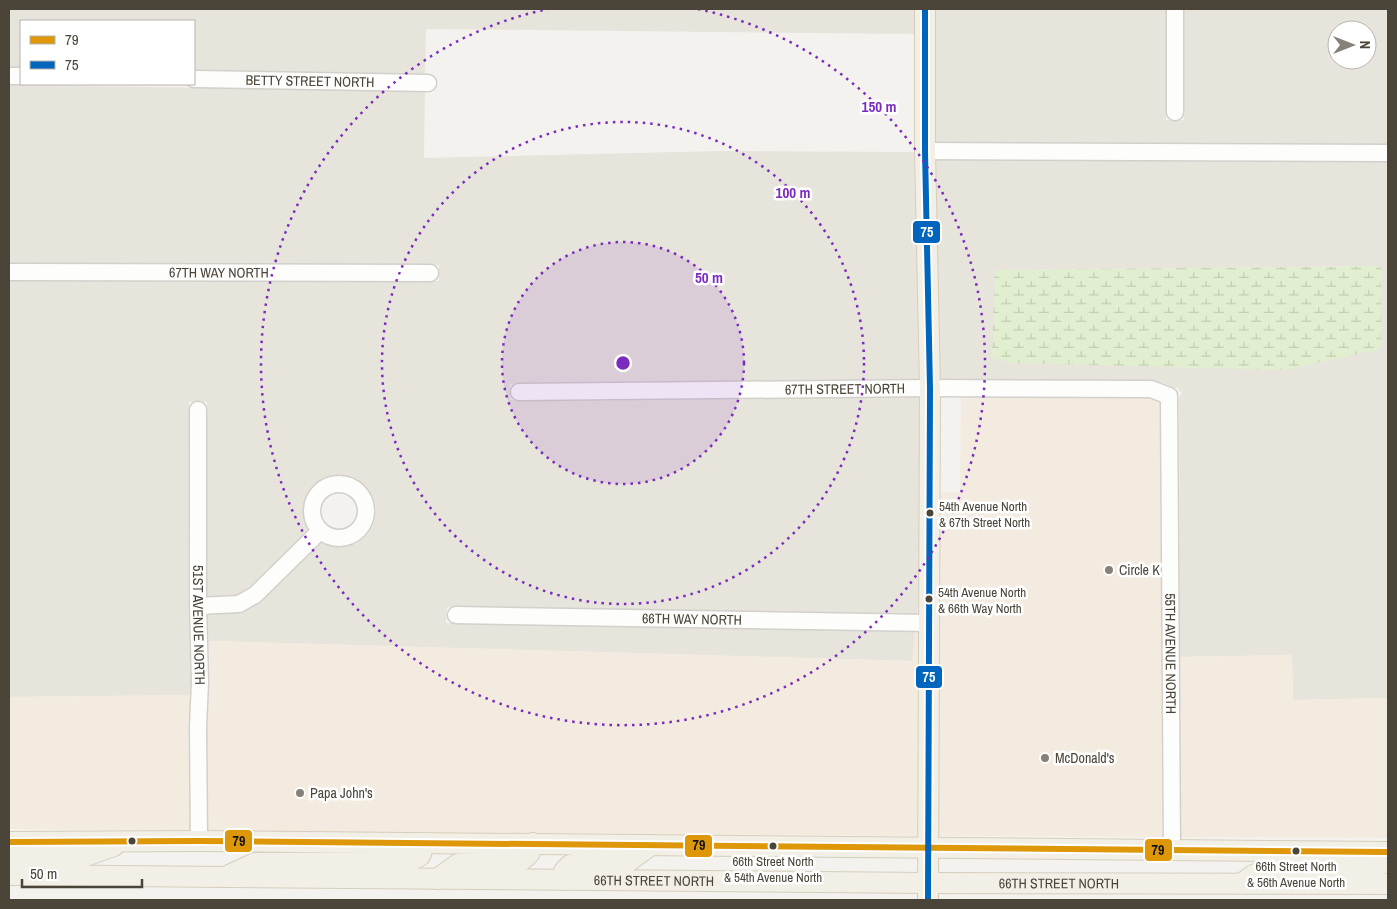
<svg xmlns="http://www.w3.org/2000/svg" width="1397" height="909" font-family="'Archivo Narrow',sans-serif">
  <style>
    .residential { fill: #e7e4dc; fill-rule: evenodd }
    .commercial { fill: #f3ebdf }
    .wetland { fill: url(#wetland-marsh) }
    .lines { fill: none; stroke-linecap: round; stroke-linejoin: round }
    .minor-casing { stroke: #d2d0cb; stroke-width: 19 }
    .major-casing { stroke: #d6cebb; stroke-width: 22 }
    .minor { stroke: #fdfdfc; stroke-width: 16 }
    .major { stroke: #f2efe6; stroke-width: 20 }
    .bus-1-casing { stroke: #fff; stroke-width: 10 }
    .bus-2-casing { stroke: #fff; stroke-width: 10 }
    .bus-1 { stroke: #dd9709; stroke-width: 6 }
    .bus-2 { stroke: #0065bd; stroke-width: 6 }
    .ring { fill: none; stroke: #7b2cbf; stroke-width: 2.5; stroke-dasharray: 2.5 5 }
    .bus-dot { fill: #4b4439; stroke: #fff; stroke-width: 2 }
    .poi-dot { fill: #868178; stroke: #fff; stroke-width: 2 }
    .labels { text-anchor: middle; dominant-baseline: central; stroke-width: 5; stroke-linejoin: round; paint-order: stroke }
    .bus-label { font-size: 13px; fill: #4b4439; stroke: #fff; text-anchor: start }
    .street-label { font-size: 14px; fill: #4b4439; stroke: #fff }
    .poi-label { font-size: 14px; fill: #4b4439; stroke: #fff; text-anchor: start }
    .centre { fill: #7b2cbf; stroke: #fff; stroke-width: 2.5 }
    .ring-label { font-size: 15px; text-anchor: middle; font-weight: bold; fill: #7b2cbf; stroke: #fff; stroke-width: 5; stroke-linejoin: round; paint-order: stroke }
    .line-badge { stroke: #fff; stroke-width: 2 }
    .badge-label { font-size: 14px; text-anchor: middle; font-weight: bold; fill: #fff }
    .pale-badge-label { font-size: 14px; text-anchor: middle; font-weight: bold; fill: #111 }
  </style>
  <defs>
    <pattern id="wetland-marsh" width="20" height="14" patternUnits="userSpaceOnUse" patternTransform="scale(1.25)"><rect width="20" height="14" fill="#e1eecf"/><path d="M1 5h8M5 5V1M11 12h8M15 12V8" fill="none" stroke="#c3cdb2"/></pattern>
  </defs>
  <rect width="100%" height="100%" fill="#f4f2ee"/>
  <g class="residential">
    <path d="M9 9H915L916 34 426 29 425 74 194 71V21H21V68H9Z"/>
    <path d="M934 9H1166V120H1184V9H1388V145L935 143ZM1337 30H1367V60H1337Z"/>
    <path d="M9 85 425 91 424 158 721 151 916 152 921 380 592 385 510 384V400L592 401 921 396 920 581 917 615 447 607 446 623 915 631 913 661 211 641 209 646 207 614 240 612 260 602 321 542 327 545 338 547 356 544 367 535 373 526 376 510 374 499 367 488 356 479 341 476 323 479 312 488 305 500 303 513 305 524 308 530 249 589 236 595 207 597V402H189L188 599 191 682 190 695 9 697V280L439 281V265L9 263Z"/>
    <path d="M935 160 1388 162V698L1293 700 1292 655 1180 657 1179 398 1182 392 1179 391V388H1172L1166 384 1151 380H939ZM1381 266V348L995 270Z"/>
  </g>
  <g class="commercial">
    <path d="M961 396 1149 397 1160 401 1162 837 937 836 939 492H960Z"/>
    <path d="M915 631 920 632 918 836 208 831 207 727 210 682 209 646 211 641 912 661Z"/>
    <path d="M1292 655 1293 700 1388 698V838L1181 837 1180 657Z"/>
    <path d="M191 692 188 727 190 831 9 829V697L189 695Z"/>
  </g>
  <path class="wetland" d="M1381 266V349L1285 370 1012 363 992 358 995 270Z"/>
  <g class="lines">
    <defs>
      <g id="minor">
        <path d="M1175 9V112"/>
        <path d="M9 76H21"/>
        <path id="s1" d="M194 79 428 83"/>
        <path d="M925 151 1388 153"/>
        <path id="s2" d="M9 272 430 273"/>
        <path id="s3" d="M519 392 930 388 1151 389 1169 396 1172 850"/>
        <path id="s4" d="M198 410V606L200 682 198 727 199 841"/>
        <circle cx="339" cy="511" r="27"/>
        <path d="M198 606 239 604 255 595 320 531"/>
        <path id="s5" d="M456 615 929 623"/>
      </g>
      <g id="major">
        <path d="M925 9V151L930 388 928 900"/>
        <path d="M9 842 199 841 1388 852"/>
        <path d="M9 859 80 858 114 846"/>
        <path id="s6" d="M9 875 928 883 1388 884"/>
        <path d="M229 875 255 863 408 862 420 856 425 843"/>
        <path d="M437 879 458 864 521 861 529 854 533 843"/>
        <path d="M564 880V871L570 865 579 863 628 862 651 845"/>
        <path d="M1245 881 1253 875 1275 867H1358L1388 863"/>
      </g>
    </defs>
    <use href="#minor" class="minor-casing"/>
    <use href="#major" class="major-casing"/>
    <use href="#minor" class="minor"/>
    <use href="#major" class="major"/>
    <defs>
      <path id="bus-1" d="M9 842 199 841 1388 852"/>
      <path id="bus-2" d="M925 9V151L930 388 928 900"/>
    </defs>
    <use href="#bus-1" class="bus-1-casing"/>
    <use href="#bus-2" class="bus-2-casing"/>
    <use href="#bus-1" class="bus-1"/>
    <use href="#bus-2" class="bus-2"/>
  </g>
  <circle cx="623" cy="363" r="121" fill="#7b2cbf" fill-opacity=".12"/>
  <g class="ring">
    <circle cx="623" cy="363" r="121"/>
    <circle cx="623" cy="363" r="241"/>
    <path d="M698 9A362 362 0 1 1 548 9"/>
  </g>
  <g class="bus-dot">
    <circle cx="930" cy="513" r="4.5"/>
    <circle cx="929" cy="599" r="4.5"/>
    <circle cx="132" cy="841" r="4.5"/>
    <circle cx="773" cy="846" r="4.5"/>
    <circle cx="1296" cy="851" r="4.5"/>
  </g>
  <g class="poi-dot">
    <circle cx="1109" cy="570" r="5"/>
    <circle cx="1045" cy="758" r="5"/>
    <circle cx="300" cy="793" r="5"/>
  </g>
  <g class="labels">
    <g class="bus-label">
      <text x="939" y="506">54th Avenue North<tspan x="939" dy="16">&amp; 67th Street North</tspan></text>
      <text x="938" y="592">54th Avenue North<tspan x="938" dy="16">&amp; 66th Way North</tspan></text>
      <text x="773" y="861" text-anchor="middle">66th Street North<tspan x="773" dy="16">&amp; 54th Avenue North</tspan></text>
      <text x="1296" y="866" text-anchor="middle">66th Street North<tspan x="1296" dy="16">&amp; 56th Avenue North</tspan></text>
    </g>
    <g class="street-label">
      <text stroke="none"><textPath href="#s1" startOffset="116">BETTY STREET NORTH</textPath></text>
      <text stroke="none"><textPath href="#s2" startOffset="210">67TH WAY NORTH</textPath></text>
      <text stroke="none"><textPath href="#s3" startOffset="326">67TH STREET NORTH</textPath></text>
      <text stroke="none"><textPath href="#s5" startOffset="236">66TH WAY NORTH</textPath></text>
      <text stroke="none"><textPath href="#s4" startOffset="215">51ST AVENUE NORTH</textPath></text>
      <text stroke="none"><textPath href="#s3" startOffset="909">55TH AVENUE NORTH</textPath></text>
      <text stroke="none"><textPath href="#s6" startOffset="645">66TH STREET NORTH</textPath></text>
      <text stroke="none"><textPath href="#s6" startOffset="1050">66TH STREET NORTH</textPath></text>
    </g>
    <g class="poi-label">
      <text x="1119" y="570">Circle K</text>
      <text x="1055" y="758">McDonald's</text>
      <text x="310" y="793">Papa John's</text>
    </g>
  </g>
  <circle cx="623" cy="363" r="8" class="centre"/>
  <g class="ring-label">
    <text x="879" y="112">150 m</text>
    <text x="793" y="198">100 m</text>
    <text x="709" y="283">50 m</text>
  </g>
  <g class="line-badge">
    <rect x="912" y="220" width="29" height="24" rx="5" fill="#0065bd"/>
    <rect x="915" y="665" width="28" height="24" rx="5" fill="#0065bd"/>
    <rect x="224" y="829" width="29" height="24" rx="5" fill="#dd9709"/>
    <rect x="684" y="834" width="29" height="24" rx="5" fill="#dd9709"/>
    <rect x="1144" y="838" width="29" height="24" rx="5" fill="#dd9709"/>
  </g>
  <g class="badge-label">
    <text x="927" y="237">75</text>
    <text x="929" y="682">75</text>
  </g>
  <g class="pale-badge-label">
    <text x="239" y="846">79</text>
    <text x="699" y="850">79</text>
    <text x="1158" y="855">79</text>
  </g>
  <rect width="1397" height="909" fill="none" stroke="#4b4439" stroke-width="20"/>
  <rect x="20" y="20" width="175" height="65" fill="#ffffff" stroke="#b7b4b0"/>
  <rect x="30" y="36" width="25" height="8" fill="#dd9709" stroke="#b7b4b0"/>
  <text x="65" y="45" font-size="15" fill="#4b4439">79</text>
  <rect x="30" y="61" width="25" height="8" fill="#0065bd" stroke="#b7b4b0"/>
  <text x="65" y="70" font-size="15" fill="#4b4439">75</text>
  <g transform="translate(1352 45) rotate(90)"><circle r="24" fill="#ffffff" stroke="#b7b4b0"/>
  <path d="M0-4L9 19L0 12L-9 19Z" fill="#868178"/>
  <text y="-8" font-size="14" font-weight="bold" text-anchor="middle" fill="#4b4439">N</text>
  </g>
  <path d="M22 879v8h120v-8" fill="none" stroke="#4b4439" stroke-width="2.5"/>
  <text x="30" y="879" font-size="15" fill="#4b4439" stroke="#ffffff" stroke-width="4" paint-order="stroke">50 m</text>
</svg>
